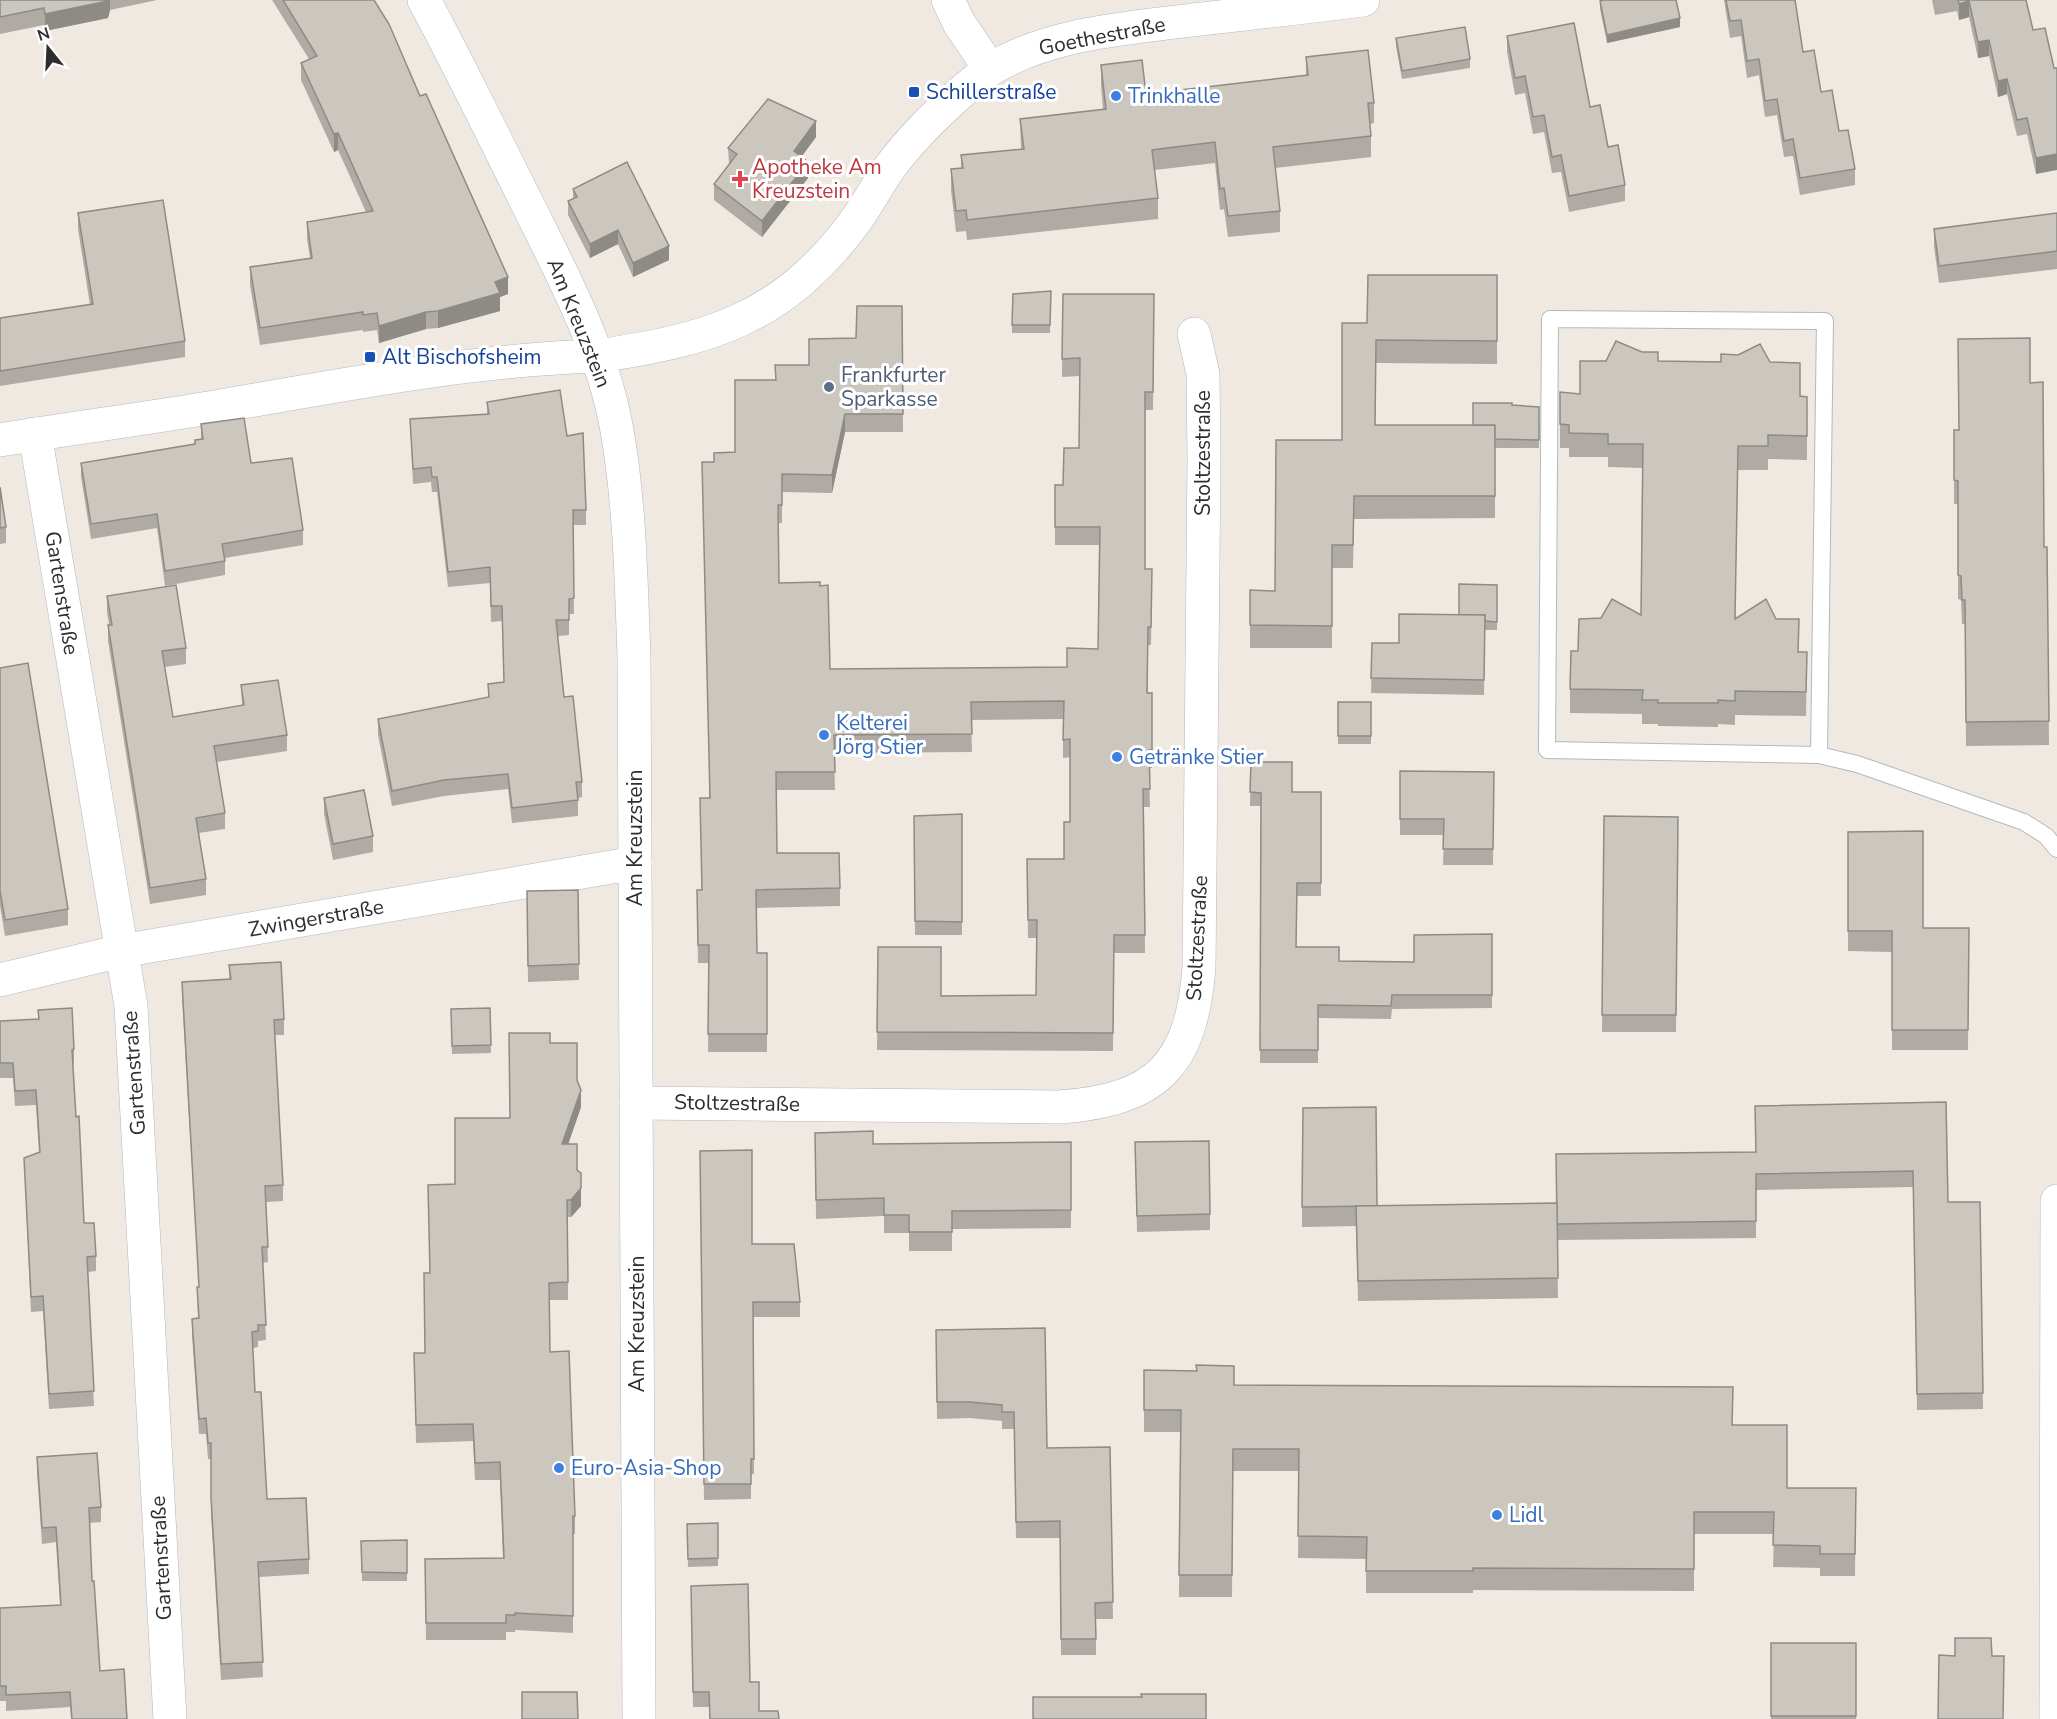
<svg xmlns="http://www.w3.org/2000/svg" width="2057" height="1719" font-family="'Nunito Sans',sans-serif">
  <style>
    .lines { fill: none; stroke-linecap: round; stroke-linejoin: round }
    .lane-casing { stroke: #b4b7c1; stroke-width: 18 }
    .street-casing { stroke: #b4b7c1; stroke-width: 34 }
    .secondary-casing { stroke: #b4b7c1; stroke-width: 34 }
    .lane { stroke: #fff; stroke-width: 16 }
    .street { stroke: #fff; stroke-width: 33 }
    .secondary { stroke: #fff; stroke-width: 33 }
    .wall { fill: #afaba4 }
    .shaded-wall { fill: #8e8b86 }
    .building { fill: #cbc7bf; stroke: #8e8b86; stroke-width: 1.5 }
    .transit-dot { fill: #1a4fb4; stroke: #fff; stroke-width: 2 }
    .shop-dot { fill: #3f7fe0; stroke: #fff; stroke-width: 2 }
    .health-dot { fill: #e0444e; stroke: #fff; stroke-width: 2 }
    .service-dot { fill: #5c6f8a; stroke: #fff; stroke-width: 2 }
    .labels { text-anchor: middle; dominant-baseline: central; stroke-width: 6; stroke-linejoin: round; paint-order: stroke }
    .street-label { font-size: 21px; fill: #2e2e2e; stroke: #fff }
    .transit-label { font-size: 21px; fill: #164399; stroke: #fff; text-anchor: start }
    .shop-label { font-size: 21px; fill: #366cbe; stroke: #fff; text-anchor: start }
    .health-label { font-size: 21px; fill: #be3a42; stroke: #fff; text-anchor: start }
    .service-label { font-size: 21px; fill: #4e5e75; stroke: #fff; text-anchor: start }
  </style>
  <rect width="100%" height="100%" fill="#efe9e1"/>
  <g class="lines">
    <defs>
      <path id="lane" d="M1819 755 1825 321 1550 319 1547 750 1819 755 1857 764 2024 822 2046 836 2057 849"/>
      <g id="street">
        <path d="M948 0 959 23 990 69"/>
        <path d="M597 356C708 340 780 320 851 227 865 209 875 189 888 170 910 139 937 113 966 88 974 82 982 74 991 69 1050 33 1124 29 1192 20 1249 14 1306 7 1363 0"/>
        <path d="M35 434 131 1006 170 1719"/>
        <path d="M0 980 121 951 635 863"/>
        <path d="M636 1103 1059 1107C1157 1100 1191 1066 1199 968L1204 460 1203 374 1194 334"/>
        <path d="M2056 1719 2057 1201"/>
      </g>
      <g id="secondary">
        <path d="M424 0C460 67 493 135 527 203 562 274 601 346 616 425 630 501 631 580 634 656L639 1719"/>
        <path d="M0 440C72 428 144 419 215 407 342 385 469 360 597 356"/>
      </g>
    </defs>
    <use href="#lane" class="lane-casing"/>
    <use href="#street" class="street-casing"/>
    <use href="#secondary" class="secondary-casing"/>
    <use href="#lane" class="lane"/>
    <use href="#street" class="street"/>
    <use href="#secondary" class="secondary"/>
  </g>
  <g class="wall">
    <path d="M0 0H157L110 10 108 18 45 31 44 25 0 34Z"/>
    <path d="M272 0H374L508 294 500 297V311L438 328 426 329 379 343 377 330 363 332V330L260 345 250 285V267L310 258 307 239V222L366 212 338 150 334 152 301 80V63L309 59Z"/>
    <path d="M1724 0H1795L1803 52 1855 169V185L1800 195 1793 156 1784 157 1777 115 1765 117 1759 75 1747 78 1741 36 1730 38Z"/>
    <path d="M1932 0H2026L2033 30 2045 28 2036 174 2027 134 2017 136 2007 94 1998 97 1989 56 1978 58 1969 17 1959 20 1957 11 1935 15Z"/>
    <path d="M1600 1 1680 27 1607 43 1600 9Z"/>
    <path d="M1507 36 1590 107 1625 185V201L1569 212 1561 172 1552 173 1544 132 1533 134 1525 93 1515 95 1507 52Z"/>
    <path d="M1396 38 1470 59V68L1402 79 1396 46Z"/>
    <path d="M1306 57 1374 103V123L1370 124 1371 136V157L1275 168 1280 211V232L1228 237 1224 209 1220 210 1215 163 1155 170 1158 198V219L967 240 966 231 956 232 951 190V169L961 168V155L1021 149 1020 119 1103 109 1101 86V65L1146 94 1306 75Z"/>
    <path d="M816 137 801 157 808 178 762 237 714 200V184L729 164 728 148Z"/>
    <path d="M573 189 669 260 633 277 618 244 590 258 568 215V201L573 199Z"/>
    <path d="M78 213 185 341V357L0 386V318L90 305 78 229Z"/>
    <path d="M2057 213V269L1939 283 1934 247V229Z"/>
    <path d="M1497 275V364L1376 363 1375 425H1473L1512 405 1539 407V448H1495V518L1354 519 1353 568H1332V648H1250V590L1275 591 1342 440 1367 323Z"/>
    <path d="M1051 291 1050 333H1012V325Z"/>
    <path d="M1063 294H1154L1153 410H1145V569L1152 587 1151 645H1148V693H1152V768H1149L1150 807H1144L1145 953H1114L1113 1051 877 1050 878 947 941 996 1036 995 1037 938H1028L1027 859H1064L1070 822V757L1063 758V719L971 720 972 752 834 753 835 790H776L777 853 840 888V906L756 908 757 953H767V1052H708L709 963H698L697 908 702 890 709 798 714 462 735 452 775 380 809 365 856 338 902 306 903 432H845L832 493 782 492V523H778L779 583 820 586 830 669 1067 667 1098 649 1099 545H1055V485H1063L1079 448 1080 376 1062 377Z"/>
    <path d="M1658 361 1770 362 1800 396 1807 421V460L1768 459V470H1738L1735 619H1776L1799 652H1807L1806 716 1735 715V725L1718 724V727L1658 726V724H1642V714L1570 713V689L1578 651 1601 618 1641 615 1642 468 1608 467V457H1569V448H1560V392L1580 394Z"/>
    <path d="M2030 383 2044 547H2047L2049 745 1966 746 1965 624H1962L1961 600 1958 599V504H1954V430H1958Z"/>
    <path d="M487 402 567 436 586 510V525H573L574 614H569V635L558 636 564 697 582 782V797L578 798V816L512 823 508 789 444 796 392 806 378 735V719L488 698V684L504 682 502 621 491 622 490 583 448 587 437 492H432L431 482 413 484 410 419 487 414Z"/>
    <path d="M201 424 251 463 303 530V545L225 558V575L165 586 157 528 91 539 81 477V463L195 444V440L201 439Z"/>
    <path d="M0 487 6 527V543L0 544Z"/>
    <path d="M1497 585V630H1485L1484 695 1371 693 1372 643H1399L1459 615Z"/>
    <path d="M107 596 186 648V664L165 667 173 717 242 706 241 685 287 735V751L217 762 225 813V829L199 833 206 879V895L150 904 108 641V625H109L107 612Z"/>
    <path d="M0 668 68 909V925L5 936 0 906Z"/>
    <rect x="1338" y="702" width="33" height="42"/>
    <path d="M1251 762 1292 792H1321V896H1297L1296 947 1339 961 1414 962 1492 934V1008L1392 1009 1391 1019 1318 1018V1063H1260L1261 806H1250Z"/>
    <path d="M1400 771 1494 772 1493 865H1443L1444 835H1400Z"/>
    <path d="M324 798 373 836V852L333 860 324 814Z"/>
    <path d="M962 814V935H915L914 816Z"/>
    <path d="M1604 816 1678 817 1676 1032H1602Z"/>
    <path d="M1848 832 1923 928H1969L1968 1050H1892V952L1848 951Z"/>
    <path d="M578 890 579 980 528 982 527 891Z"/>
    <path d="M229 965 284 1019V1035H275L283 1185V1201L266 1202 268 1262 263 1263 266 1340 258 1341V1347L253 1348 255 1392 267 1499 309 1559V1574L259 1577 263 1677 221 1680 211 1514V1459H208L206 1434H199L192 1335V1319H198L197 1287H199L182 997V982L229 979Z"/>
    <path d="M490 1008 491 1053 452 1054 451 1009Z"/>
    <path d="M38 1010 74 1049V1064L72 1065 76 1117 84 1223 96 1256V1271L88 1272 94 1406 49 1409 43 1311 31 1312 24 1158 39 1153 36 1105 15 1106 13 1078H0V1021L38 1019Z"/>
    <path d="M550 1043 577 1080 581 1107 568 1144 577 1170 581 1206 571 1217H568V1300H549L550 1352 575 1516V1534H573V1633L515 1630V1632H506V1640H426L425 1559 503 1558 500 1480H475L473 1441 416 1443 414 1353H425L429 1273 455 1184 510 1118Z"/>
    <path d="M1946 1102 1948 1202H1980L1983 1409 1917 1410 1913 1187 1756 1190V1238L1557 1240 1558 1298 1358 1301 1356 1226 1302 1227V1207L1557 1203Z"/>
    <path d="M815 1133 873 1144 1071 1142V1228L952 1229V1251H909V1233H884V1216L816 1219Z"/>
    <path d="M1135 1142 1210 1214V1230L1137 1232Z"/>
    <path d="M700 1151 752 1244 800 1302V1317H753L754 1474H751V1499L704 1500Z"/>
    <path d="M1045 1328 1047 1448 1110 1447 1113 1619H1096V1655H1061L1060 1538H1016L1014 1429H1002V1421L970 1418 937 1419 936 1330Z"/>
    <path d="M1144 1370 1234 1385 1733 1425 1787 1488H1856L1855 1576H1820V1568L1773 1567 1774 1534H1694V1591L1473 1590V1593H1366V1559L1298 1558 1299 1471H1233L1232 1597H1179L1180 1432H1144Z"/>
    <path d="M37 1457 101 1507V1522L89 1523 92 1581 100 1671 127 1719H71L70 1707 6 1711V1701H0V1608L60 1605 56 1542 42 1544 37 1472Z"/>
    <path d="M718 1523V1566L688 1567 687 1524Z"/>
    <path d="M407 1540V1581H362L361 1541Z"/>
    <path d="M691 1601 750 1682 759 1711 779 1719H709V1707H693Z"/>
    <rect x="1771" y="1643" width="85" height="76"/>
  </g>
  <g class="shaded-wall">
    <path d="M108 0H110V10L108 18 45 31V14Z"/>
    <path d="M1969 1V17L1959 20V4Z"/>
    <path d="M1680 18V27L1607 43V35Z"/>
    <path d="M1989 40V56L1978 58V42Z"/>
    <path d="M2007 79V94L1998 97V81Z"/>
    <path d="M816 121V137L794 167V151Z"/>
    <path d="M338 133V150L334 152V134Z"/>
    <path d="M2057 154V170L2036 174V158Z"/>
    <path d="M808 162V178L762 237V221Z"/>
    <path d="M618 230V244L590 258V244Z"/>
    <path d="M669 246V260L633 277V263Z"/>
    <path d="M508 277V294L500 297V311L438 328V311L495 282Z"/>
    <path d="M426 312V329L379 343V326Z"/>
    <path d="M845 414V432L832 493V475Z"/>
    <path d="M581 1090V1107L562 1162V1144Z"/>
    <path d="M581 1188V1206L571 1217V1200Z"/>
  </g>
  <g class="building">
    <path d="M0 0H108V1L45 14 44 8 0 17Z"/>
    <path d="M283 0H374L389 24 420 96 426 94 508 277 495 282 500 293 438 311 426 312 379 326 377 313 363 315V312L260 328 250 267 312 258 307 222 373 211 338 133 334 134 301 63 317 56Z"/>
    <path d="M1604 0H1676L1680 18 1607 35 1600 1Z"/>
    <path d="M1726 0H1795L1803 52 1814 50 1821 92 1832 90 1839 131 1848 130 1855 169 1800 178 1793 139 1784 141 1777 99 1765 101 1759 59 1747 61 1741 20 1730 21Z"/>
    <path d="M1958 0H2026L2033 30 2045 28 2054 68H2057V154L2036 158 2027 118 2017 120 2007 79 1998 81 1989 40 1978 42 1969 1 1959 4Z"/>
    <path d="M1574 23 1590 107 1600 105 1608 147 1618 145 1625 185 1569 196 1561 155 1552 157 1544 115 1533 117 1525 76 1515 78 1507 36Z"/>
    <path d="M1465 27 1470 59 1402 71 1396 38Z"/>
    <path d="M1368 50 1374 103H1368L1371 136 1273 147 1280 211 1228 216 1224 188 1220 189 1215 142 1152 150 1158 198 967 220 966 210 956 211 951 169 963 168 961 155 1024 149 1020 119 1106 109 1101 65 1142 60 1146 94 1308 75 1306 57Z"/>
    <path d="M768 99 816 121 794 151 808 162 762 221 714 184 737 154 728 148Z"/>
    <path d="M627 162 669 246 633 263 618 230 590 244 568 201 577 197 573 189Z"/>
    <path d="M163 200 185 341 0 371V318L93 304 78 213Z"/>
    <path d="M2057 213V251L1939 266 1934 229Z"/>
    <path d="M1368 275H1497V341L1376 340 1375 425H1495V496H1354L1353 545H1332V626L1250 625V590L1275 591 1276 440H1342V323H1367Z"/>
    <path d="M1051 291 1050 325H1012L1013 294Z"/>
    <path d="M1063 294H1154L1153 392H1145V569H1152L1151 627H1148L1147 693H1152V750H1149L1150 789H1143L1145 935H1114L1113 1033 877 1032 878 947H941V996L1036 995 1037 920H1028L1027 859H1064V822H1070V739L1063 740 1064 701 971 702 972 734 834 735 835 772H776L777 853H839L840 888 756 890 757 953H767V1034H708L709 945H698L697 890H702L700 798H710L702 462H714V453L735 452V380H776L775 365H809V339L856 338 857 306H902L903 414H845L832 475 782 474V505H778L779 583 820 582V586L828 585 830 669 1067 667V648L1098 649 1100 527H1055V485H1063L1064 448H1079L1080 358 1062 359Z"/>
    <path d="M2030 338V383L2043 382 2044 547H2047L2049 721 1966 722 1965 600H1962L1961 576 1958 575V481L1954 480V430H1959L1958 339Z"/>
    <path d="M1616 341 1642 352H1658V361L1721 362V354L1738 355 1760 344 1770 362 1800 363V396L1807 397V436L1768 435V446H1738L1735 619 1766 599 1776 619H1799L1798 652H1807L1806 692 1735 691V701L1718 700V703H1658V700H1642L1643 690 1570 689 1571 651H1578L1579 619 1601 618 1612 599 1641 615 1643 444H1608V434L1569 433V425L1560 424V392L1580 394V361H1606Z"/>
    <path d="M560 390 567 436 583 433 586 510H573L574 598 569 599V620H556L564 697 573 696 582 782H576L578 800 512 808 508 774 444 780 392 791 378 719 489 697 488 684 504 682 502 606H491L490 567 448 572 437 477H432L431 467 413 469 410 419 489 414 487 402Z"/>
    <path d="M1473 403H1512V405L1539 407V440L1495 439V425H1473Z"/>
    <path d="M244 418 251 463 292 458 303 530 222 544 225 561 165 571 157 514 91 524 81 463 195 444V440L203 439 201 424Z"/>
    <path d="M0 487 6 527 0 528Z"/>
    <path d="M1459 584 1497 585V622L1485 621V615H1459Z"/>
    <path d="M176 585 186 648 162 651 173 717 244 705 241 685 278 680 287 735 214 746 225 813 196 818 206 879 150 888 108 625H112L107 596Z"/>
    <path d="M1399 614 1485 615 1484 680 1371 678 1372 643H1399Z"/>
    <path d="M28 663 68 909 5 920 0 891V668Z"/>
    <rect x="1338" y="702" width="33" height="34"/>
    <path d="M1251 762H1292V792H1321V883H1297L1296 947H1339V961L1414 962V935L1492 934V995H1392L1391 1006 1318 1005V1050H1260L1261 793 1250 792Z"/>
    <path d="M1400 771 1494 772 1493 849H1443L1444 819H1400Z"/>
    <path d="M364 790 373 836 333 844 324 798Z"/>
    <path d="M962 814V922L915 921 914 816Z"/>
    <path d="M1604 816 1678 817 1676 1015H1602Z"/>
    <path d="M1923 831V928H1969L1968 1030H1892V931H1848V832Z"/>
    <path d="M578 890 579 964 528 966 527 891Z"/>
    <path d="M281 962 284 1019 274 1020 283 1185 265 1186 268 1247H262L266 1325H258V1331L252 1332 255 1392H261L267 1499 306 1498 309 1559 258 1562 263 1662 221 1664 211 1498V1443H208L206 1418 199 1419 192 1319 199 1318 197 1287H199L182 982 231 979 229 965Z"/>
    <path d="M72 1008 74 1049 72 1050 76 1117 79 1116 84 1223H94L96 1256 87 1257 94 1391 49 1394 43 1296 31 1297 24 1158 40 1152 36 1090 15 1091 13 1063H0V1021L39 1019 38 1010Z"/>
    <path d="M490 1008 491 1045 452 1046 451 1009Z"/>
    <path d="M509 1033H550V1043H577V1080L581 1090 562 1144H577V1170L581 1173V1188L571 1200H567L568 1282 549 1283 550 1352 569 1351 575 1516H573V1616L515 1613V1615H506V1623H426L425 1559 504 1558 500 1462 475 1463 473 1424 416 1425 414 1353H425L424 1273H430L428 1185 455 1184V1118H510Z"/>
    <path d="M1946 1102 1948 1202H1980L1983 1393 1917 1394 1913 1171 1756 1174V1221L1557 1224 1556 1154 1756 1152 1755 1106Z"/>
    <path d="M1376 1107 1377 1206 1302 1207 1303 1108Z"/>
    <path d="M873 1131V1144L1071 1142V1210L952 1211V1232H909V1215H884V1198L816 1200 815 1133Z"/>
    <path d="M1209 1141 1210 1214 1137 1216 1135 1142Z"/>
    <path d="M752 1150V1244H794L800 1302H753L754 1459H751V1484H704L700 1151Z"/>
    <path d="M1557 1203 1558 1278 1358 1281 1356 1206Z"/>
    <path d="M1045 1328 1047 1448 1110 1447 1113 1602 1095 1603 1096 1639H1061L1060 1521 1016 1522 1014 1412H1002V1405L970 1402H937L936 1330Z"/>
    <path d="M1196 1365 1234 1366V1385L1733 1387 1732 1425H1787V1488H1856L1855 1554H1820V1546L1773 1545 1774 1512H1694V1569L1473 1568V1571H1366L1367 1537 1298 1536 1299 1449H1233L1232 1575H1179L1181 1410H1144V1370L1197 1371Z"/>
    <path d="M97 1453 101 1507 89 1508 92 1581H94L100 1671 124 1669 127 1719H72L70 1692 6 1695V1686H0V1608L61 1605 56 1527 42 1528 37 1457Z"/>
    <path d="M718 1523V1558L688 1559 687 1524Z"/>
    <path d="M407 1540V1573L362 1572 361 1541Z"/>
    <path d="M748 1584 750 1682H759V1711H778L779 1719H710L709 1692H693L691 1586Z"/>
    <path d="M1955 1638H1991L1992 1656H2004L2003 1719H1938L1939 1655 1955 1656Z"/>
    <rect x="1771" y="1643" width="85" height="73"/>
    <path d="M522 1692H577L578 1719H522Z"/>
    <path d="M1141 1694H1206V1719H1033V1697H1142Z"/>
  </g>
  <g class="transit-dot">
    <rect x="908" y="86" width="12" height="12" rx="3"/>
    <rect x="364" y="351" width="12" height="12" rx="3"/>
  </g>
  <g class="shop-dot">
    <circle cx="1116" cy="96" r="6"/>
    <circle cx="824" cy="735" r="6"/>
    <circle cx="1117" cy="757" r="6"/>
    <circle cx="559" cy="1468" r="6"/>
    <circle cx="1497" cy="1515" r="6"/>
  </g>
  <path class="health-dot" d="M737 170h6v6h6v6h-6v6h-6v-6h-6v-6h6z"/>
  <circle class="service-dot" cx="829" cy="387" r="6"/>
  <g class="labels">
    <g class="street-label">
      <text transform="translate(1102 36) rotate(-11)">Goethestraße</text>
      <text transform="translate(579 323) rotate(68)">Am Kreuzstein</text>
      <text transform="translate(1203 453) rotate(-90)">Stoltzestraße</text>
      <text transform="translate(62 593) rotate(81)">Gartenstraße</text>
      <text transform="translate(635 838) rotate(-90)">Am Kreuzstein</text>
      <text transform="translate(316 918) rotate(-10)">Zwingerstraße</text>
      <text transform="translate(1197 938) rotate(-87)">Stoltzestraße</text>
      <text transform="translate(134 1073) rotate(-94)">Gartenstraße</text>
      <text transform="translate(737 1103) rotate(1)">Stoltzestraße</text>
      <text transform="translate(637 1324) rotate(-90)">Am Kreuzstein</text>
      <text transform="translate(161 1558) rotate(-93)">Gartenstraße</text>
    </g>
    <g class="transit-label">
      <text x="926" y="92">Schillerstraße</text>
      <text x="382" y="357">Alt Bischofsheim</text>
    </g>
    <g class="shop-label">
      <text x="1128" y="96">Trinkhalle</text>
      <text x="836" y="723">Kelterei<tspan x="836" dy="24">Jörg Stier</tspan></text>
      <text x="1129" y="757">Getränke Stier</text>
      <text x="571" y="1468">Euro-Asia-Shop</text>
      <text x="1509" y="1515">Lidl</text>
    </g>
    <g class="health-label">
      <text x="752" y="167">Apotheke Am<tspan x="752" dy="24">Kreuzstein</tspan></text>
    </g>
    <g class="service-label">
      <text x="841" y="375">Frankfurter<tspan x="841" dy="24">Sparkasse</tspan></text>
    </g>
  </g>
  <g transform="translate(48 48) rotate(342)" stroke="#ffffff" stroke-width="4.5" paint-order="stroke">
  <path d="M0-4.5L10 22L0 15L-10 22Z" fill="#2e2e2e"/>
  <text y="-9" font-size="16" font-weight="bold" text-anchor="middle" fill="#2e2e2e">N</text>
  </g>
</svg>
